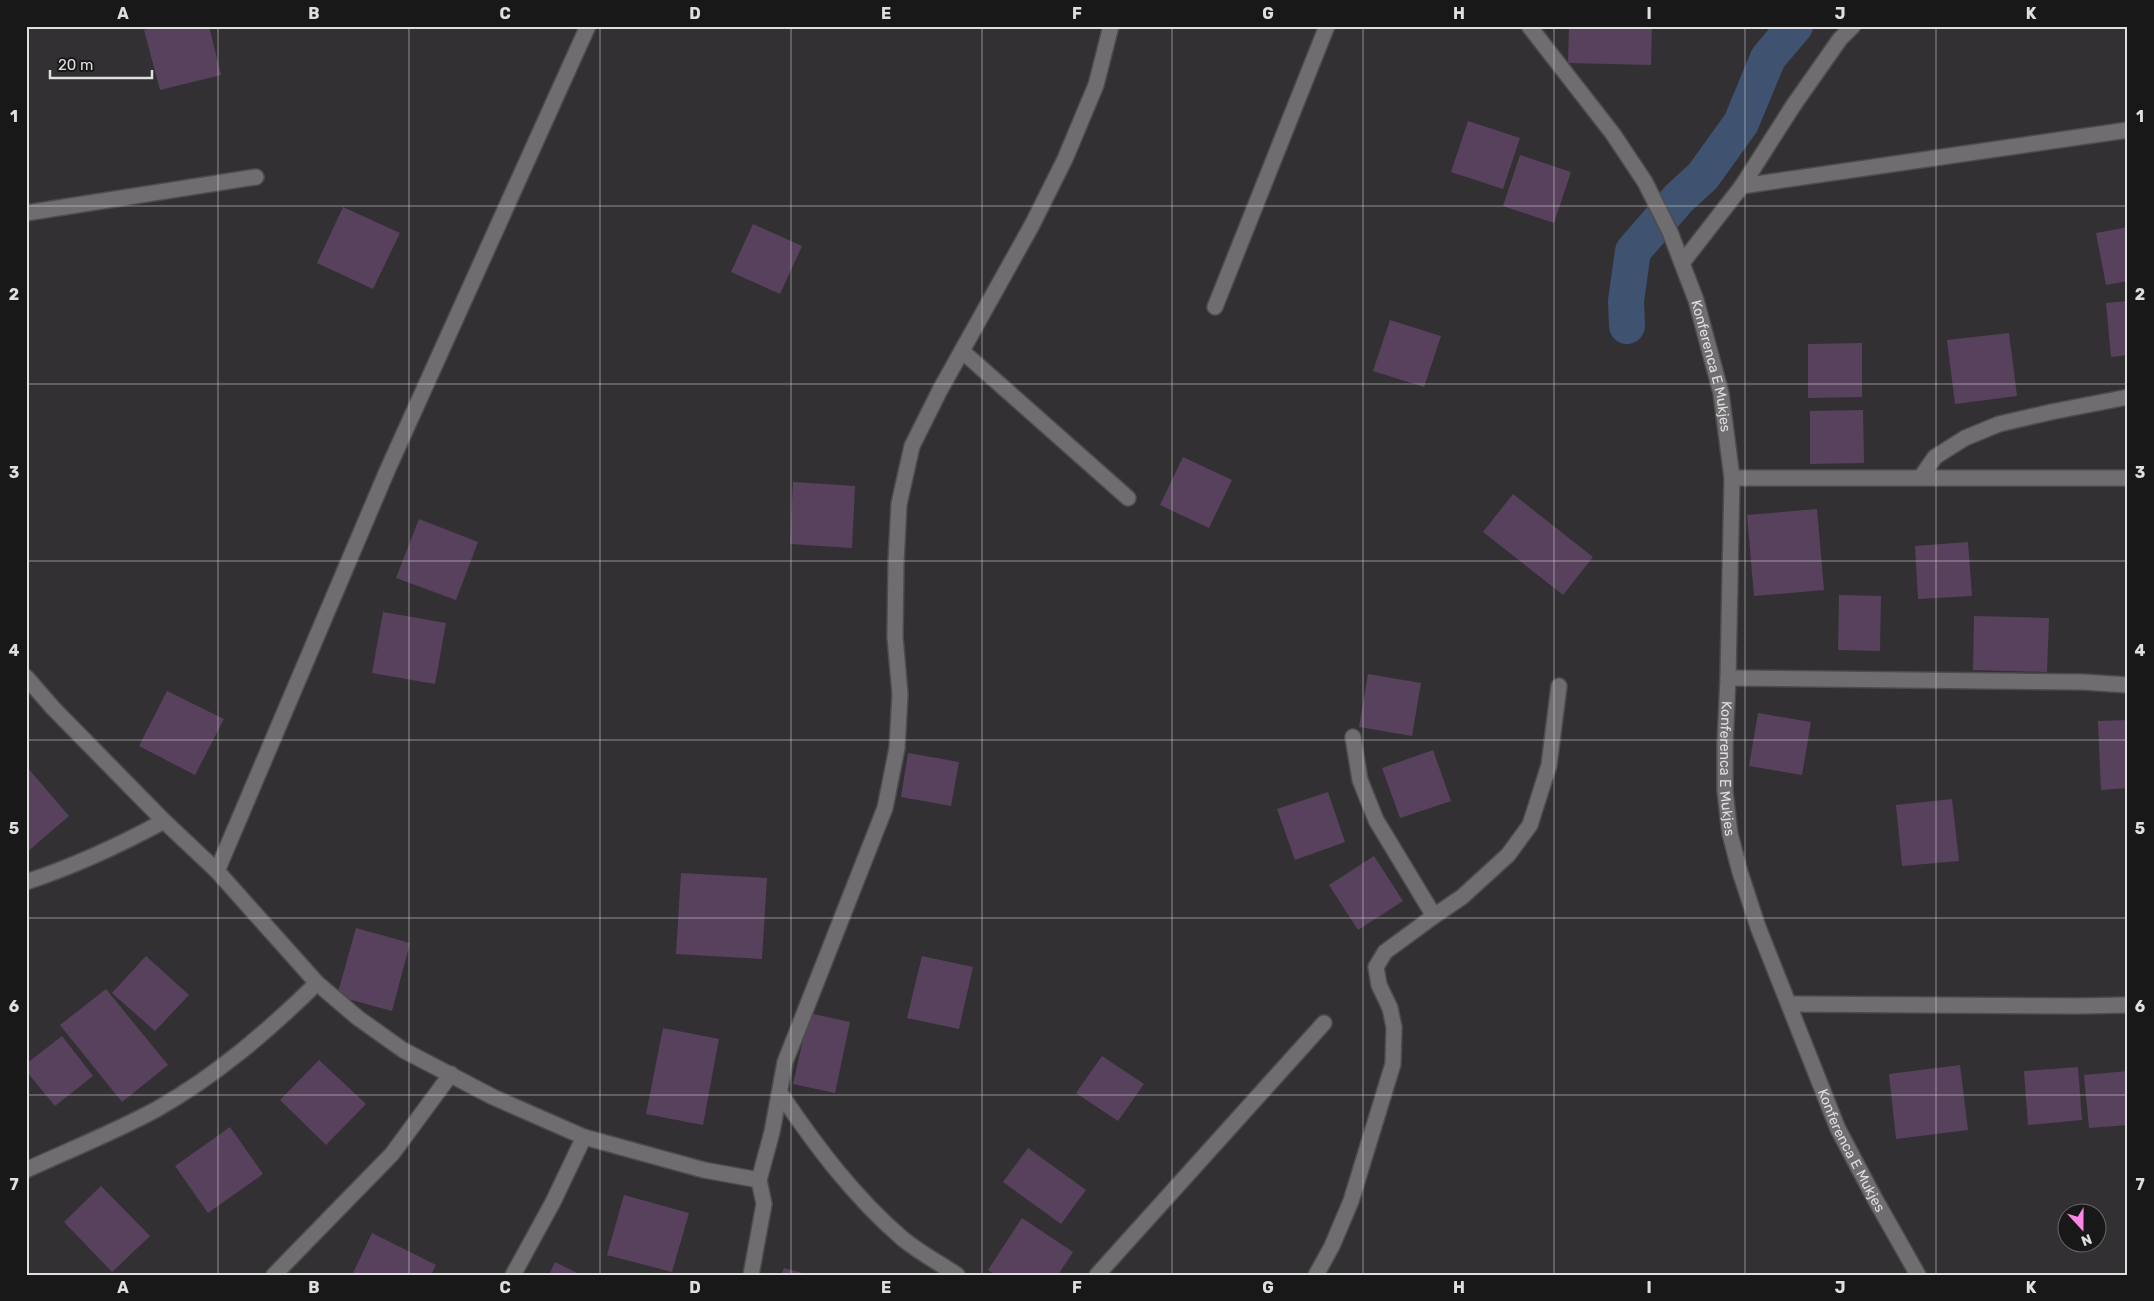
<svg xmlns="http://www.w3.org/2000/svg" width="2154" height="1301" font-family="Rubik,sans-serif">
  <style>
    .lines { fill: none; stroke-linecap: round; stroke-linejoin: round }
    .canal { stroke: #3f526f; stroke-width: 36 }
    .building { fill: #58415d }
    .lane-casing { stroke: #4d4c4d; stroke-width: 18 }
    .street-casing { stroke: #4d4c4d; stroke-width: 18 }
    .lane { stroke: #6f6d6f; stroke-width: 15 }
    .street { stroke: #6f6d6f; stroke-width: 15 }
    .grid { fill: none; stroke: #e0dfe0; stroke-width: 1; stroke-opacity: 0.55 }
    .labels { text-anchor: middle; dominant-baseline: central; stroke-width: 5; stroke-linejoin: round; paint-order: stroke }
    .street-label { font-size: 14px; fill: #e0dfe0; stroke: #191819 }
    .neatline { fill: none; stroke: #e0dfe0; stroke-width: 2 }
    .grid-label { font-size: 16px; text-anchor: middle; font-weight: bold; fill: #e0dfe0 }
  </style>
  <rect width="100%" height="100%" fill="#323032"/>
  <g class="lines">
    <path class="canal" d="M1627 326 1626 301 1633 251 1679 198 1703 176 1741 123 1768 58 1795 26"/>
  </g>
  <g class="building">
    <path d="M158 26H209L221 75 160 90 144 30Z"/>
    <path d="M1569 26H1652L1651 65 1568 63Z"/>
    <path d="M1468 121 1520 138 1503 189 1451 172Z"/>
    <path d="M1520 155 1571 172 1554 223 1503 206Z"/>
    <path d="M343 207 400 233 373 289 317 263Z"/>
    <path d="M753 224 802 246 780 294 731 272Z"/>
    <path d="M2128 227V281L2106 285 2096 233Z"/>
    <path d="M2128 301V355L2111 357 2106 303Z"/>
    <path d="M1390 320 1441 336 1424 387 1373 371Z"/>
    <path d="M2009 333 2017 396 1955 404 1947 340Z"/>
    <path d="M1862 343V397L1808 398V344Z"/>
    <path d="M1863 410 1864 463 1810 464V411Z"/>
    <path d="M1183 457 1232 480 1209 528 1160 505Z"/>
    <path d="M793 482 855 486 852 548 790 544Z"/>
    <path d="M1513 494 1593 557 1563 595 1483 532Z"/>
    <path d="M1817 509 1824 590 1754 596 1747 515Z"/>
    <path d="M419 519 478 542 456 600 396 578Z"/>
    <path d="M1968 542 1972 596 1918 599 1915 546Z"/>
    <path d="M1839 595 1881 596 1880 651 1838 650Z"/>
    <path d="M383 612 446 623 435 684 372 673Z"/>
    <path d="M1974 616 2049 618 2047 672 1973 670Z"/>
    <path d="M1368 674 1421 683 1412 736 1359 727Z"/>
    <path d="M167 691 224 719 195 775 139 746Z"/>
    <path d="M1758 713 1811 722 1802 775 1749 766Z"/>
    <path d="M2128 720V788L2101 790 2098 721Z"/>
    <path d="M1433 750 1451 801 1400 818 1382 768Z"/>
    <path d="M908 753 959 762 951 806 901 797Z"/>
    <path d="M26 766 69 816 26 853Z"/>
    <path d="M1328 792 1345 842 1295 860 1277 809Z"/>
    <path d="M1952 799 1959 861 1902 866 1896 805Z"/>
    <path d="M1374 856 1403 901 1358 930 1329 885Z"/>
    <path d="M681 873 767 878 762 959 676 954Z"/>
    <path d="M356 928 410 943 392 1011 337 996Z"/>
    <path d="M146 956 189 995 155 1031 112 993Z"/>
    <path d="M922 956 973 967 959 1029 907 1018Z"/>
    <path d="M106 989 168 1065 122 1102 60 1025Z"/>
    <path d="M809 1013 850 1022 835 1093 793 1084Z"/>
    <path d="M663 1028 719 1039 703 1125 646 1114Z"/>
    <path d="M62 1036 93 1076 55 1106 26 1071V1064Z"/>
    <path d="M1102 1056 1144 1084 1118 1121 1076 1093Z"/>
    <path d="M319 1060 366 1104 326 1145 280 1100Z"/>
    <path d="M1960 1065 1968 1130 1896 1139 1889 1074Z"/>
    <path d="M2078 1067 2082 1120 2028 1125 2024 1071Z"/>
    <path d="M2128 1071V1125L2089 1128 2084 1075Z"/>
    <path d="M230 1127 263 1174 208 1213 175 1166Z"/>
    <path d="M1028 1148 1086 1190 1061 1224 1003 1182Z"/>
    <path d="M101 1186 150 1236 112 1272 64 1222Z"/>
    <path d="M624 1195 689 1213 672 1272 607 1255Z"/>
    <path d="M1022 1218 1073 1252 1058 1275H995L988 1270Z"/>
    <path d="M372 1233 436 1265 431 1275H352Z"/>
    <path d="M555 1262 581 1275H549Z"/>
    <path d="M784 1268 806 1274V1275H781Z"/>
  </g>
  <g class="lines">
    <defs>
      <g id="lane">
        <path d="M1742 186 2128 130"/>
        <path d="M1215 307 1327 26"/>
        <path d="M962 351 1128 498"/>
        <path d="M1353 737 1360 780 1376 820 1434 916 1462 897 1508 855 1530 825 1549 765 1559 686"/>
        <path d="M26 882C75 866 120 845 164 821"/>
      </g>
      <g id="street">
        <path id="s1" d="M1529 26 1613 134 1645 182 1670 232 1696 300 1721 393 1732 478 1728 678 1725 744V791L1730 834 1740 872 1758 927 1838 1129 1875 1199 1918 1275"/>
        <path d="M26 213 256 177"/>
        <path d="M1682 263 1742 186 1793 106 1840 39 1853 26"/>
        <path d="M1921 477 1935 457 1965 438 1999 424 2051 412 2128 397"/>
        <path d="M1732 478H2128"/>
        <path d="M26 677 53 708 164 821 217 871 317 983 358 1018 403 1050 493 1097 584 1137 704 1170 759 1180"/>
        <path d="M1728 678 2083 682 2128 685"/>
        <path d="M217 871 387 471 588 26"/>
        <path d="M1790 1004 2078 1006 2128 1005"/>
        <path d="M780 1093C816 1146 854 1197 903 1239 919 1252 939 1263 957 1275"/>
        <path d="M26 1170C69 1150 115 1132 157 1109 217 1075 268 1031 317 983"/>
        <path d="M274 1275 392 1154 451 1074"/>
        <path d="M513 1275 553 1202 584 1137"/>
        <path d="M751 1275 764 1204 759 1180 772 1132 785 1062 885 808 897 748 900 694 895 637 896 562 899 504 912 446 940 390 1032 225 1065 159 1096 85 1111 26"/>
        <path d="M1097 1275 1324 1023"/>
        <path d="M1316 1275 1332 1246 1351 1201 1393 1064 1394 1027 1390 1008 1379 985 1376 967 1385 952 1434 916"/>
      </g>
    </defs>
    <use href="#lane" class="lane-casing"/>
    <use href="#street" class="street-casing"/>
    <use href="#lane" class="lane"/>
    <use href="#street" class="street"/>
  </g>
  <path class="grid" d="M218 26V1275M409 26V1275M600 26V1275M791 26V1275M982 26V1275M1172 26V1275M1363 26V1275M1554 26V1275M1745 26V1275M1936 26V1275M26 206H2128M26 384H2128M26 561H2128M26 740H2128M26 918H2128M26 1095H2128"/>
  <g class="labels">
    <g class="street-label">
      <text stroke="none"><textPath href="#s1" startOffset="391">Konferenca E Mukjes</textPath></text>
      <text stroke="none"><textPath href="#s1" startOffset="796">Konferenca E Mukjes</textPath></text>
      <text stroke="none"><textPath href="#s1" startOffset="1201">Konferenca E Mukjes</textPath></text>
    </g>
  </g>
  <rect width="2154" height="1301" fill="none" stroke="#191819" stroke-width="55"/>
  <g transform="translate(2082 1228) rotate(159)"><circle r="24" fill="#191819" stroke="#696869"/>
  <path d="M0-4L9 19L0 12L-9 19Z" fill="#fc86e3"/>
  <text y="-8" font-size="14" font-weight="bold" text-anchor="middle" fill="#e0dfe0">N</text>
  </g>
  <path d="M50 70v8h102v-8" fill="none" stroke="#e0dfe0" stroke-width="2.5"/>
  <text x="58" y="70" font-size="15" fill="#e0dfe0" stroke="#191819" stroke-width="4" paint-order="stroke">20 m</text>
  <rect x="28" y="28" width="2098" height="1246" class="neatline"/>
  <g class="grid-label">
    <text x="123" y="19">A</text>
    <text x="314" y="19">B</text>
    <text x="505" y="19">C</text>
    <text x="695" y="19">D</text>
    <text x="886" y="19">E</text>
    <text x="1077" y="19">F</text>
    <text x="1268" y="19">G</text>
    <text x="1459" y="19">H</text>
    <text x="1649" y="19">I</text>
    <text x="1840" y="19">J</text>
    <text x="2031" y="19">K</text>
    <text x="14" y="122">1</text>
    <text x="2140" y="122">1</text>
    <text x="14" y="300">2</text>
    <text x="2140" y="300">2</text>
    <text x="14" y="478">3</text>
    <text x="2140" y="478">3</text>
    <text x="14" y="656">4</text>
    <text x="2140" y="656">4</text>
    <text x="14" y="834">5</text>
    <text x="2140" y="834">5</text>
    <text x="14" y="1012">6</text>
    <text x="2140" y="1012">6</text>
    <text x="14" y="1190">7</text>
    <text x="2140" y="1190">7</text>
    <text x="123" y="1293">A</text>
    <text x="314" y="1293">B</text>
    <text x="505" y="1293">C</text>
    <text x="695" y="1293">D</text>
    <text x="886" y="1293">E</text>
    <text x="1077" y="1293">F</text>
    <text x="1268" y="1293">G</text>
    <text x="1459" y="1293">H</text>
    <text x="1649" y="1293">I</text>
    <text x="1840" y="1293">J</text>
    <text x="2031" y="1293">K</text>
  </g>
</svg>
